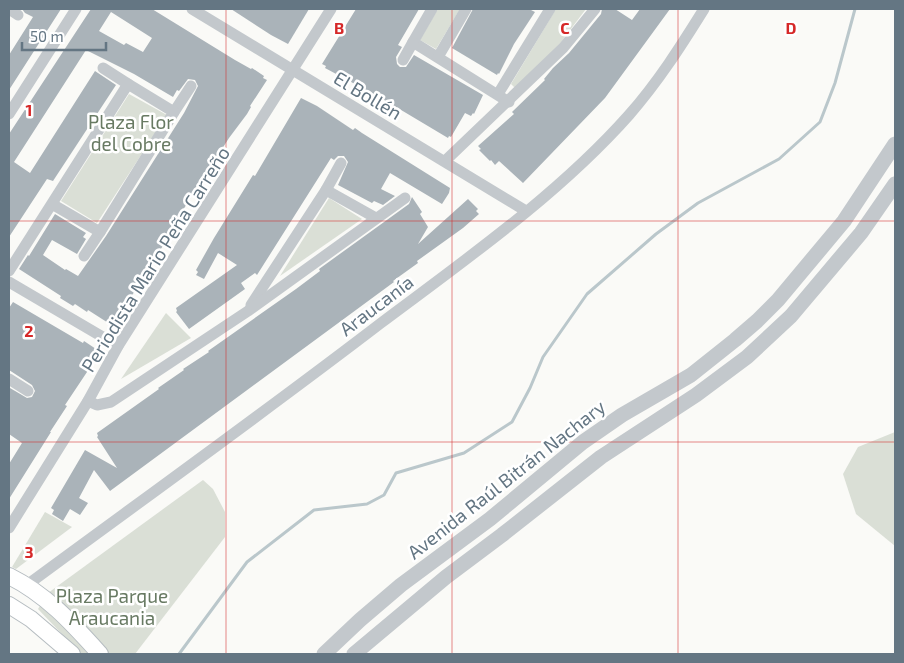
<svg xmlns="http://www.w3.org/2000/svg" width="904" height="663" font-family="'Exo 2',sans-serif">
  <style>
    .green { fill: #dadfd6 }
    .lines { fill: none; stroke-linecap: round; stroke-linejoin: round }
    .stream { stroke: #bac7cb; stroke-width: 3 }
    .building { fill: #aab3b9; fill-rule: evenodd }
    .secondary-casing { stroke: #b5bcc0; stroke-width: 18 }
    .minor { stroke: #c3c8cc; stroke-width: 11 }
    .tertiary { stroke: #c3c8cc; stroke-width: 15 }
    .secondary { stroke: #fff; stroke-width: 16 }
    .grid { fill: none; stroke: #d62828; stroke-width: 1; stroke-opacity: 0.55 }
    .labels { text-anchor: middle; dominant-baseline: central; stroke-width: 5; stroke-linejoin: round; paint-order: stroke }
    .street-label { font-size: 19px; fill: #647683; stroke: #fff }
    .park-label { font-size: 19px; fill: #687a63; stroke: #fff }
    .grid-label { font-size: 16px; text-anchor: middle; font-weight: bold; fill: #d62828; stroke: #fff; stroke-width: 5; stroke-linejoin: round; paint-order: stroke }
  </style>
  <rect width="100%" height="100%" fill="#fafaf7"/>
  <g class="green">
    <path d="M438 9H460L436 49 420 40Z"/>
    <path d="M556 9H586L558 46 515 88 511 84Z"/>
    <path d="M129 94 167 115 97 223 61 201Z"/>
    <path d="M329 198 362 219 280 276Z"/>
    <path d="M166 313 191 338 121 379Z"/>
    <path d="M895 432V546L856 514 843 474 858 447Z"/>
    <path d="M203 480 213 489 225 512V537L135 654H81L38 609 48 593Z"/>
    <path d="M45 512 72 527 16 569 12 567Z"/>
  </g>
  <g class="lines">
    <path class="stream" d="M179 654 247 562 314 510 367 504 384 495 396 473 464 453 512 422 530 388 543 357 587 294 656 234 698 203 779 159 820 122 835 83 855 9"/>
  </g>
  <g class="building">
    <path d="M22 9H61L9 90V55L33 17 25 13Z"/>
    <path d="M91 9H152L235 60 251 69 252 68 264 76 263 78 267 80 250 106 251 107 247 114 229 138 167 235 169 236 113 326 88 310 87 312 75 304 73 306 60 298 61 296 19 269 28 255 29 256 55 214 86 233 83 237 86 239 77 254 52 240 43 255 65 270 66 269 78 276 106 236 184 113 198 86 195 80 188 79 179 91 177 90 173 97 134 74 86 50 14 162 30 173 95 71 116 85 53 181 47 179 9 237V134ZM111 12 152 38 143 52 126 43 124 45 99 31Z"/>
    <path d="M231 9H309L288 44 271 35Z"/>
    <path d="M356 9H419L398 45 402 47 396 57 397 64 400 67H406L414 55 483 95 474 114 473 113 471 116 465 113 451 137 449 136 448 138 381 98 325 68 326 66 322 64Z"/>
    <path d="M473 9H529L535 12 514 44 499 74 498 73 497 75 452 48Z"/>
    <path d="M602 9H615L632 20 640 9H670L605 98 523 183 499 161 495 165 491 160 490 161 479 150 481 149 478 146 514 114 512 112 545 80 544 79 553 68 569 53 601 14Z"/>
    <path d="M301 98 317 106 353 130 355 128 362 133 450 188 449 193 442 204 390 173 381 189 395 196 383 205 374 201 372 203 338 185 348 162 344 156H338L334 160 331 158 257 275 255 273 241 283 245 289 189 329 176 312 177 311 176 308 237 265 218 253 204 279 196 275 198 272 196 270 214 238 253 175 255 176Z"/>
    <path d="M412 197 422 212 420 214 428 227 418 244 468 199 478 209 476 211 479 214 463 228 417 261 418 263 393 281 394 282 110 491 94 470 79 498 88 503 80 515 70 509 63 521 52 514 54 510 51 508 85 450 117 468 97 437 98 436 97 433 159 389 158 388 184 370 183 369 209 352 208 351 296 289 320 271 319 269 409 204Z"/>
    <path d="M13 302 83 343 84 341 96 349 95 351 99 354 65 405 67 406 50 432H51L9 499V464L22 443 9 434V389L10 388 27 398 32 397 35 391 32 385 9 370V308Z"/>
  </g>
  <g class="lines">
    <defs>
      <g id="secondary">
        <path d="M9 576C47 595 72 623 100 654"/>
        <path d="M9 605 31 619 72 654"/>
      </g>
    </defs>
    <use href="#secondary" class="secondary-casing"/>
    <g class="minor">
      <path d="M9 9 18 15"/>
      <path d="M192 9 526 211"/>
      <path d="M432 9 413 42 509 102"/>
      <path d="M438 57 466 9"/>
      <path d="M403 60 413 42"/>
      <path d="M103 68 128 84"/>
      <path d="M498 94 550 9"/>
      <path d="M174 112 191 86"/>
      <path d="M9 114 76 9"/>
      <path d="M445 161 563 48 595 9"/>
      <path d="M326 190 376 218"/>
      <path d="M84 256 100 232"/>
      <path d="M9 271 128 84 174 112 100 232 52 204"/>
      <path d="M9 282 118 346"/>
      <path d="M251 305 326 190 341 163"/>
      <path d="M9 379 28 391"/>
      <path d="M88 401 97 405 111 402 248 311 405 198"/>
      <path d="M9 528 88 401 118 346 331 9"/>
      <path d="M27 585C145 498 265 412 381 323 465 260 559 194 629 115 658 82 681 46 704 9"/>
    </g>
    <g class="tertiary">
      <path d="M324 654 360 620 401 585 490 519 583 442 622 415 691 375 735 340 757 321 778 300 844 221 895 144"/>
      <path d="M354 654 446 577 502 535 601 457 696 395 747 357 791 316 861 233 895 184"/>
    </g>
    <use href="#secondary" class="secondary"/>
  </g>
  <path class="grid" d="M226 9V654M452 9V654M678 9V654M9 221H895M9 442H895"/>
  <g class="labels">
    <g class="street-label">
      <text transform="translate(368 95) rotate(31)">El Bollén</text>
      <text transform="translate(155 259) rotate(-58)">Periodista Mario Peña Carreño</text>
      <text transform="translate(376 305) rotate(-37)">Araucanía</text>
      <text transform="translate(506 479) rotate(-38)">Avenida Raúl Bitrán Nachary</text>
    </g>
    <g class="park-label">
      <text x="131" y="121">Plaza Flor<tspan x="131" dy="22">del Cobre</tspan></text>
      <text x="112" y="595">Plaza Parque<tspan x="112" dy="22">Araucania</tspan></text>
    </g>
  </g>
  <g class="grid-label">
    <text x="339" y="34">B</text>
    <text x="565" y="34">C</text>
    <text x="791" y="34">D</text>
    <text x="29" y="116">1</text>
    <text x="29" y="337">2</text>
    <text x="29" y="558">3</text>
  </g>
  <rect width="904" height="663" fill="none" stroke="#647683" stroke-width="20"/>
  <path d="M22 42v8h84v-8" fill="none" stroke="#647683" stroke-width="2.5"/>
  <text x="30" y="42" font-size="15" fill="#647683" stroke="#ffffff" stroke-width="4" paint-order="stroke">50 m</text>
</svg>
